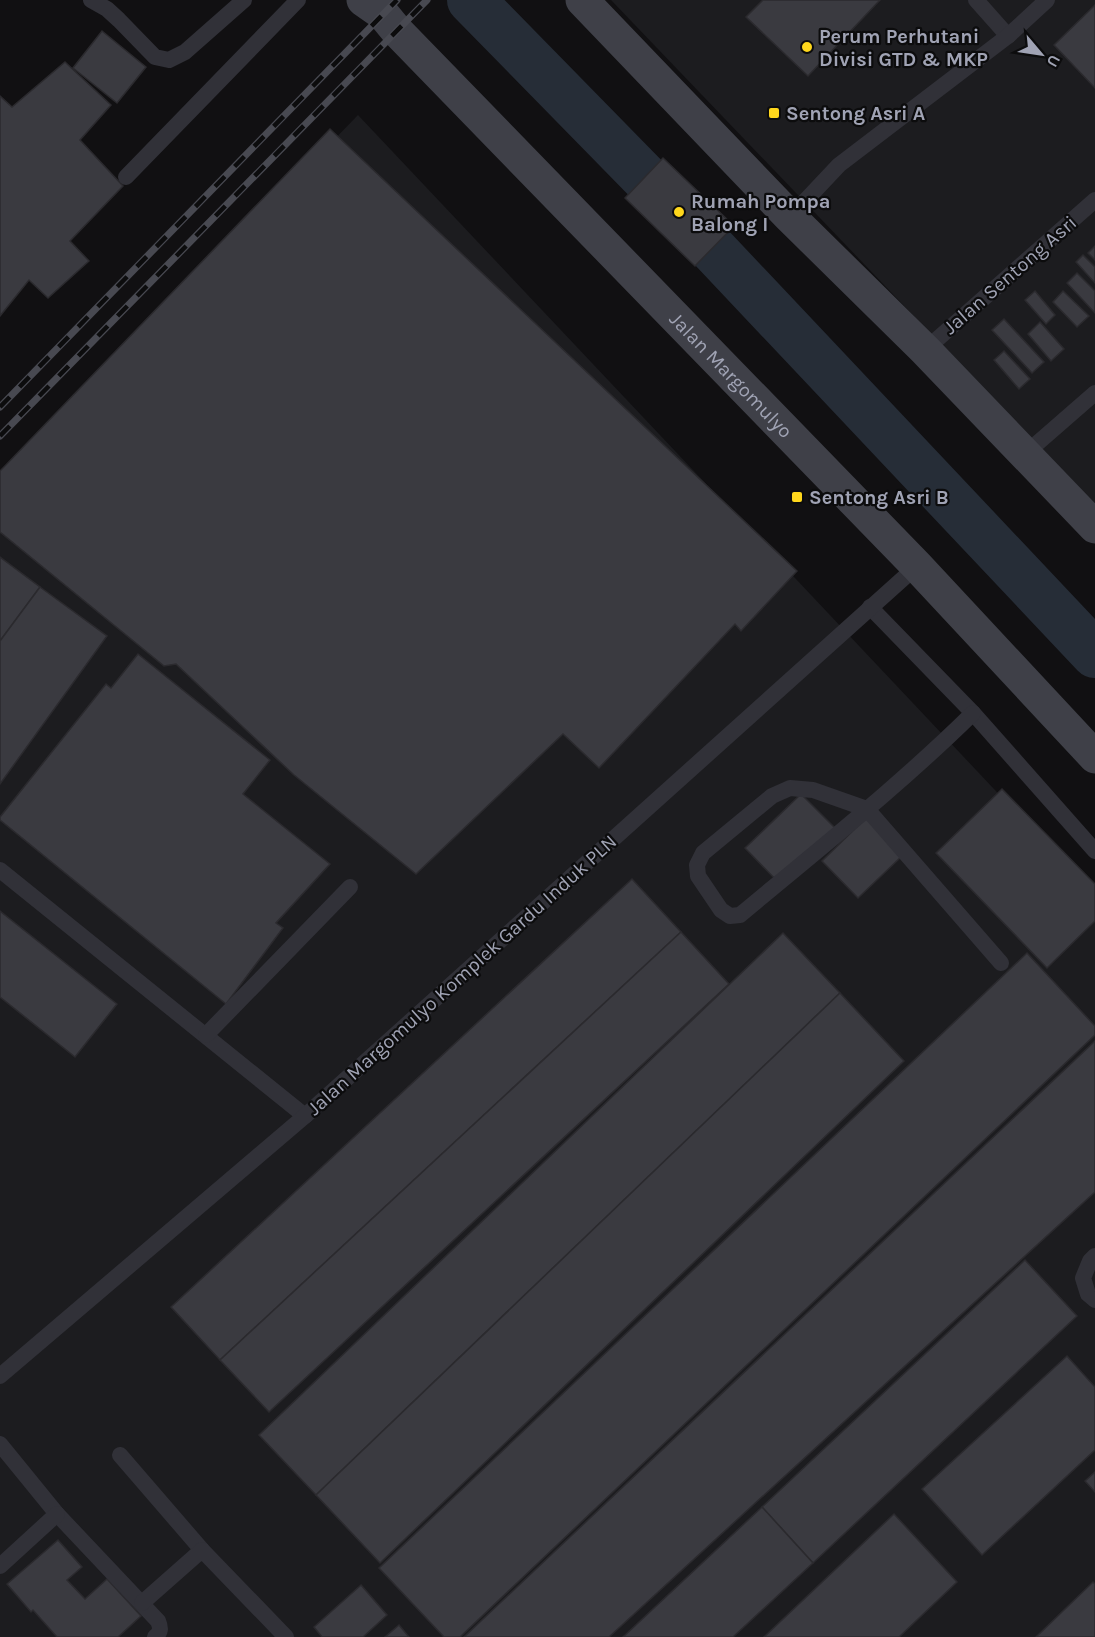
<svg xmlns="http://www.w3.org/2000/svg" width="1095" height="1637" font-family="Karla,sans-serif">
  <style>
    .built { fill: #1c1c1f }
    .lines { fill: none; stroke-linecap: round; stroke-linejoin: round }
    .river { stroke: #262d37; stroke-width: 48 }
    .building { fill: #3a3a40; stroke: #2b2a2e; stroke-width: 1.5 }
    .lane { stroke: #313138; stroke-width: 16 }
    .secondary { stroke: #3f4048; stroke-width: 33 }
    .rail-casing { stroke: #484951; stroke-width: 7 }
    .rail { stroke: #0c0c0d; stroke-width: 4.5; stroke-dasharray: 14; stroke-linecap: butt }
    .poi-dot { fill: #ffd71c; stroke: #0c0c0d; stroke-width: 2 }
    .labels { text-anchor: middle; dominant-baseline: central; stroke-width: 4.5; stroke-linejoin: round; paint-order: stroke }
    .poi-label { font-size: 20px; font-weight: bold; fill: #a0a3b4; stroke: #0c0c0d; text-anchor: start }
    .street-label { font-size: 20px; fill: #a0a3b4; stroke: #0c0c0d }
  </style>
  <rect width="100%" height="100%" fill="#111012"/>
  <g class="built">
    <path d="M611 0H1095V505Z"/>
    <path d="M358 115 1095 896V1637H0V483Z"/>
  </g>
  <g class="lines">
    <path class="river" d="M471 0 661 194 1095 654"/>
  </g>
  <g class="building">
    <path d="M763 0H880L808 76 746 17Z"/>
    <path d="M1095 5V88L1054 45Z"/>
    <path d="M102 31 146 67 117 103 73 68Z"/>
    <path d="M65 62 111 105 80 140 123 186 70 241 89 261 48 298 29 280 0 316V96L12 107Z"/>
    <path d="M330 129 797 571 741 631 735 624 599 768 563 734 416 874 294 775 176 664 164 666 0 532V471Z"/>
    <path d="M663 158 734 226 695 266 625 198Z"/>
    <path d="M1095 246V260L1088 253Z"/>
    <path d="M1083 255 1095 267V283L1076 262Z"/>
    <path d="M1077 273 1095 291V313L1067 283Z"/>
    <path d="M1035 291 1055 315 1046 324 1025 300Z"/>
    <path d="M1063 291 1089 316 1077 327 1053 302Z"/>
    <path d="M1004 319 1044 362 1032 373 992 330Z"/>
    <path d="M1040 322 1064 349 1051 361 1028 334Z"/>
    <path d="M1004 351 1030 379 1019 389 994 360Z"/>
    <path d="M0 557 40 587 0 641Z"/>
    <path d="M40 587 107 636 0 784V641Z"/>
    <path d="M138 654 270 760 243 794 330 864 276 923 283 928 226 1004 0 820V817L106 684 111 688Z"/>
    <path d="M1002 789 1095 884V921L1047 968 936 853Z"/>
    <path d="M801 794 835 828 779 883 745 848Z"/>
    <path d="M866 818 902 856 858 898 822 861Z"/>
    <path d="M632 879 681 932 220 1360 171 1307Z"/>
    <path d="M0 911 117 1004 75 1057 0 997Z"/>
    <path d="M681 932 729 984 269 1412 220 1360Z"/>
    <path d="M783 933 840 993 316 1495 259 1435Z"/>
    <path d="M1027 953 1095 1026V1035L460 1637H444L379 1568Z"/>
    <path d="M840 993 904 1061 380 1563 316 1495Z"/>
    <path d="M1095 1041V1192L609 1637H464Z"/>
    <path d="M1025 1260 1077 1316 813 1563 762 1507Z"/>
    <path d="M1067 1356 1095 1387V1450L982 1555 922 1489Z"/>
    <path d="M1095 1472V1492L1085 1481Z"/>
    <path d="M762 1507 813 1563 733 1637H623Z"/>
    <path d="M894 1514 957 1582 899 1637H764Z"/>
    <path d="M58 1540 82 1567 67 1580 85 1599 107 1579 141 1616 118 1637H57L33 1610 31 1612 7 1584Z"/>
    <path d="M1093 1582 1095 1584V1637H1036Z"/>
    <path d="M361 1585 387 1615 363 1637H322L314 1627Z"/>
    <path d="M399 1625 409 1637H385Z"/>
  </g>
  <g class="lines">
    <g class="lane">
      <path d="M91 0 107 9 119 20 155 57 169 60 185 52 244 0"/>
      <path d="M976 0 1008 36"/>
      <path d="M126 177 298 0"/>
      <path d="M790 217 839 165 1008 36 1047 0"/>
      <path d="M925 350 1095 200"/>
      <path d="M1025 454 1095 393"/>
      <path d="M870 607 973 713 1095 851"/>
      <path d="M973 713C900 785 819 849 740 915L730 916 721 910 698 876 697 865 703 853 772 796 790 788 813 790 867 809 1001 963"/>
      <path d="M0 870 305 1116"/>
      <path d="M206 1035 350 887"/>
      <path d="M1095 1256 1090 1261 1083 1278 1088 1294 1095 1300"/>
      <path d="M0 1376 305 1116 917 566"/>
      <path d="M0 1444 57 1514 158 1621C161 1628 161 1632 155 1637"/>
      <path d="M120 1455 202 1550"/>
      <path d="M0 1566 57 1514"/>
      <path d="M142 1603 202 1550 286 1637"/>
    </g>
    <g class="secondary">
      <path id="s1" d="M363 0 383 14 397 31 917 566 1095 757"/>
      <path d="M582 0 790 217 925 350 1095 527"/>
    </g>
    <defs>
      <g id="rail">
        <path d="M0 407 397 0"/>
        <path d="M0 436 427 0"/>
      </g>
    </defs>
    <use href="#rail" class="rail-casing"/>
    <use href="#rail" class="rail"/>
  </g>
  <g class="poi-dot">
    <circle cx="807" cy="47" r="6"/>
    <rect x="768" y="107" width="12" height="12" rx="3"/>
    <circle cx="679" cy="212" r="6"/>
    <rect x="791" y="491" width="12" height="12" rx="3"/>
  </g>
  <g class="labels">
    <g class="poi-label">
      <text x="819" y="36">Perum Perhutani<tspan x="819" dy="23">Divisi GTD &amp; MKP</tspan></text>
      <text x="786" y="113">Sentong Asri A</text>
      <text x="691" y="201">Rumah Pompa<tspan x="691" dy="23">Balong I</tspan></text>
      <text x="809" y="497">Sentong Asri B</text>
    </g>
    <g class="street-label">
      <text transform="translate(1010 275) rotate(-41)">Jalan Sentong Asri</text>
      <text stroke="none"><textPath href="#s1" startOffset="526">Jalan Margomulyo</textPath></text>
      <text transform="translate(462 975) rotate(-42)">Jalan Margomulyo Komplek Gardu Induk PLN</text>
    </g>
  </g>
  <g transform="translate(1041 54) rotate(119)" stroke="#0c0c0d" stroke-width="4.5" paint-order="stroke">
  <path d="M0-4.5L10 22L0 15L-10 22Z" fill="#a0a3b4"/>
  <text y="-9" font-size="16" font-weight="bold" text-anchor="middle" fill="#a0a3b4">U</text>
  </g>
</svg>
